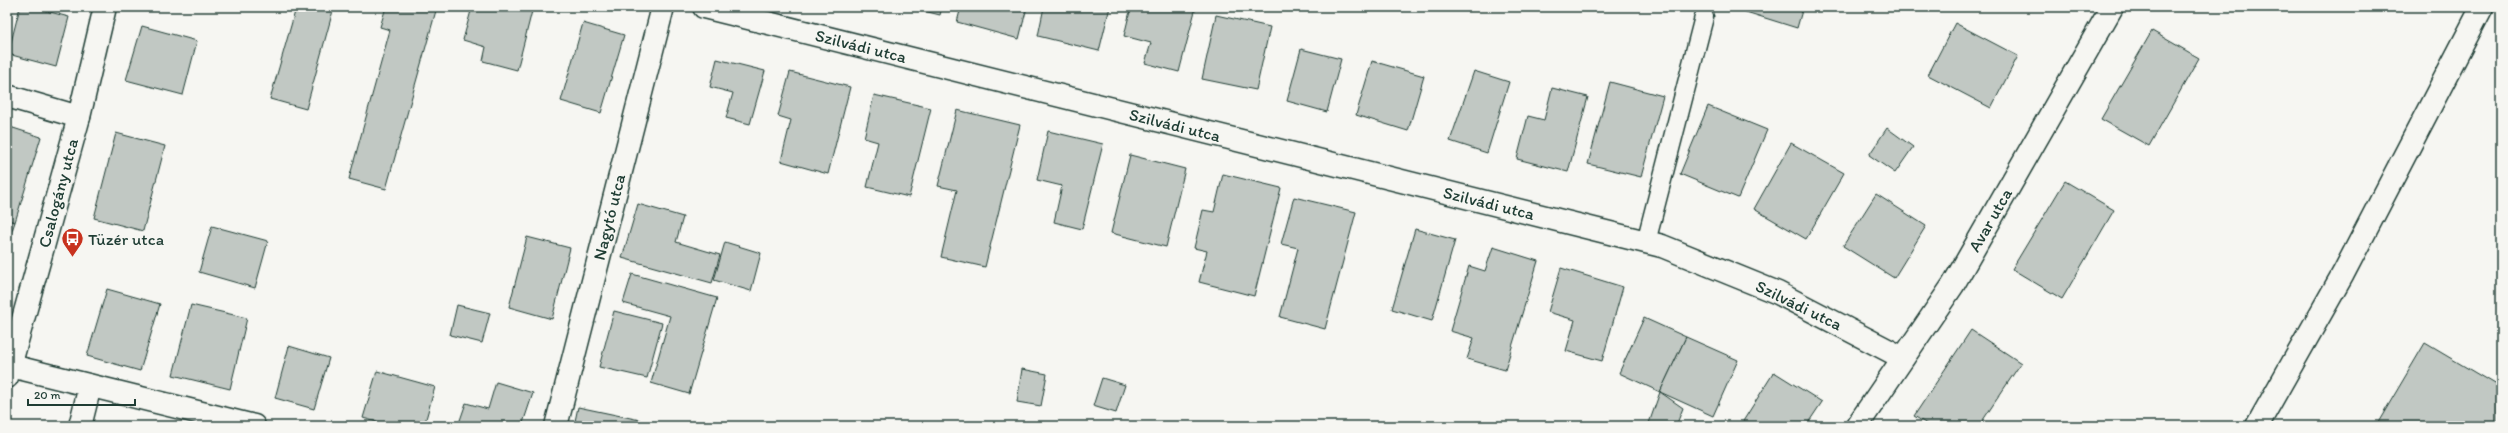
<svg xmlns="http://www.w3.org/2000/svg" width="2508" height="433" font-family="Itim,sans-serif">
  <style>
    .building { fill: #c1c8c3; stroke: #1f3d34 }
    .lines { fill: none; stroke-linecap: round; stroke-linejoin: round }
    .lane-casing { stroke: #1f3d34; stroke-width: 21 }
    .street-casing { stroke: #1f3d34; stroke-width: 25 }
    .lane { stroke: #f6f6f2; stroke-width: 18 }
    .street { stroke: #f6f6f2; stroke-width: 22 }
    .labels { text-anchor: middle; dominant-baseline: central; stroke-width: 3; stroke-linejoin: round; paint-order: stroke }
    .street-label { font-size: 17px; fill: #1f3d34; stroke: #f6f6f2 }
    .poi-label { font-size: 17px; fill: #1f3d34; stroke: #f6f6f2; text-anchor: start }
  </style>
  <rect width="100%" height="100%" fill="#f6f6f2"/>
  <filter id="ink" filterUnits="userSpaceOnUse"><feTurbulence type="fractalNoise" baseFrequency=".025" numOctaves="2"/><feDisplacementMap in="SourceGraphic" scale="8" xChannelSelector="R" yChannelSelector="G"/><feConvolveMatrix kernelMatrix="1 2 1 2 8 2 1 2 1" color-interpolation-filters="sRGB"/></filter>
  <g filter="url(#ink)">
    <g class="building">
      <path d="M20 7H31L69 17 56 67 8 54Z"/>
      <path d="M292 7H334L306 109 270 99 296 8Z"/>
      <path d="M386 7H437L386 189 349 179 390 30 380 27Z"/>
      <path d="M472 7H516L532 11 517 70 483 61 486 47 463 40Z"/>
      <path d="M908 7H942L940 15Z"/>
      <path d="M961 7H1027L1019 39 957 22Z"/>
      <path d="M1044 7H1110L1099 51 1038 36Z"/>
      <path d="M1131 7H1196L1179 72 1145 63 1151 43 1124 36Z"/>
      <path d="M1730 7H1803L1797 28Z"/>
      <path d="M1216 15 1270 27 1256 90 1202 79Z"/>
      <path d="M583 23 624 35 601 113 561 101Z"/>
      <path d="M1955 23 2018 56 1991 108 1928 75Z"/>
      <path d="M142 26 197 41 183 95 126 80Z"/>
      <path d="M2152 31 2199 58 2149 146 2101 119Z"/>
      <path d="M1301 49 1341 59 1327 112 1287 101Z"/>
      <path d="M717 59 765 71 750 124 726 118 733 93 710 87Z"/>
      <path d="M1372 61 1424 76 1408 131 1356 115Z"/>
      <path d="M1474 71 1509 82 1487 153 1450 141Z"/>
      <path d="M790 72 850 87 828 174 781 161 791 120 778 116Z"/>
      <path d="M1610 82 1663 96 1641 177 1588 164Z"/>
      <path d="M1552 88 1588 97 1568 172 1517 159 1528 116 1544 120Z"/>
      <path d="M874 95 931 108 909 197 867 187 878 142 864 138Z"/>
      <path d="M1708 106 1767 130 1738 198 1680 174Z"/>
      <path d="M957 110 1020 125 985 267 941 257 957 190 938 186Z"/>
      <path d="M7 126 41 137 15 222 7 220Z"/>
      <path d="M1887 128 1913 147 1895 173 1869 155Z"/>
      <path d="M1048 131 1103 144 1082 229 1054 222 1062 186 1037 180Z"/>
      <path d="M116 133 165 146 143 231 94 218Z"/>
      <path d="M1791 143 1844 173 1806 239 1754 209Z"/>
      <path d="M1130 155 1185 169 1166 247 1111 233Z"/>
      <path d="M1223 174 1281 188 1254 296 1199 282 1207 251 1194 248 1203 210 1214 212Z"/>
      <path d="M2065 181 2114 210 2062 299 2012 269Z"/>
      <path d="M1876 194 1926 226 1894 278 1843 246Z"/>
      <path d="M1294 197 1356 212 1325 329 1280 317 1298 248 1281 244Z"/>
      <path d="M638 204 683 217 676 242 720 255 712 283 622 258Z"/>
      <path d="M7 220 15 222 7 245Z"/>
      <path d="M212 226 268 241 255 288 199 272Z"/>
      <path d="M1415 229 1455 240 1432 321 1392 309Z"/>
      <path d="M527 237 570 248 552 319 509 307Z"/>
      <path d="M725 242 761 253 751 291 714 280Z"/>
      <path d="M1493 247 1538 261 1505 370 1467 359 1474 338 1450 331 1469 266 1485 271Z"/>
      <path d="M1561 268 1623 287 1602 361 1566 351 1575 320 1548 312Z"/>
      <path d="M632 274 717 298 689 394 651 383 670 316 623 303Z"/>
      <path d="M107 289 160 304 140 371 87 356Z"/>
      <path d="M191 305 247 318 230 389 173 375Z"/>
      <path d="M457 305 490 313 482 343 450 335Z"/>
      <path d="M614 311 662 323 647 378 599 367Z"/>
      <path d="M1644 318 1686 337 1660 392 1619 373Z"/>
      <path d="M1971 330 2021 363 1979 426H1930L1914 416Z"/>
      <path d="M1686 337 1738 360 1713 416 1660 392Z"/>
      <path d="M2425 343 2501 388V426H2376Z"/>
      <path d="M289 346 329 358 314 409 275 398Z"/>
      <path d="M1022 369 1047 374 1041 406 1017 402Z"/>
      <path d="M377 371 435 387 424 426H391L363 418Z"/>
      <path d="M1774 372 1822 402 1806 426H1740Z"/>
      <path d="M1102 378 1125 385 1116 413 1093 406Z"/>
      <path d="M496 382 533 393 522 426H458L466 403 488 409Z"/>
      <path d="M1660 392 1683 408 1676 426H1648Z"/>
      <path d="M578 407 640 420 638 426H574Z"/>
    </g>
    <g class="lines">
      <defs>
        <path id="lane" d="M1646 242 1704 17"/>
        <g id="street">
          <path d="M704 7 1662 246 1778 293 1903 358"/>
          <path d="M7 96 79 117"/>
          <path d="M7 365 254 426"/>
          <path d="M7 377 79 117 105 7"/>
          <path d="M80 426 90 386"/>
          <path d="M556 426 663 7"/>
          <path d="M1857 426 1953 285 2112 7"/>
          <path d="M2257 426 2343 274 2482 7"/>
        </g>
      </defs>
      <use href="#lane" class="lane-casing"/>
      <use href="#street" class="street-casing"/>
      <use href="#lane" class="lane"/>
      <use href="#street" class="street"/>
    </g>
  </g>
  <defs>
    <symbol id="bus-pin" viewBox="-11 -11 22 30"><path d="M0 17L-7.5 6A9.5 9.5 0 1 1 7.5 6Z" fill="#c8321e" stroke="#f6f6f2"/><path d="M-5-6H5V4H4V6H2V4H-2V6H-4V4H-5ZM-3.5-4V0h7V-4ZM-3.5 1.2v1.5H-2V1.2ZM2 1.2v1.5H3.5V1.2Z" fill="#fff"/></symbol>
  </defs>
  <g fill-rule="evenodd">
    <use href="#bus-pin" x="60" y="226" width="25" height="34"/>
  </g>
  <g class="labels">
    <g class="street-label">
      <text transform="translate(861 46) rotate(14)">Szilvádi utca</text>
      <text transform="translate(1175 125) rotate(14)">Szilvádi utca</text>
      <text transform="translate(58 193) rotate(-75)">Csalogány utca</text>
      <text transform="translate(1489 203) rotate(14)">Szilvádi utca</text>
      <text transform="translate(609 217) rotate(-76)">Nagytó utca</text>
      <text transform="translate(1990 220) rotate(-60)">Avar utca</text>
      <text transform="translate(1799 305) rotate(26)">Szilvádi utca</text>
    </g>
    <g class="poi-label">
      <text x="88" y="239">Tüzér utca</text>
    </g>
  </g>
  <rect width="2508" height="433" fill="none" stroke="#f6f6f2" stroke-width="24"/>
  <rect x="12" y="12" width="2484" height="409" fill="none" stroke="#1f3d34" stroke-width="1.5" filter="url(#ink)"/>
  <path d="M28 399v6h107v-6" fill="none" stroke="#1f3d34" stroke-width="2"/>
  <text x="34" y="399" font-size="12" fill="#1f3d34" stroke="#f6f6f2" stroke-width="3" paint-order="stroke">20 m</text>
</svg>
